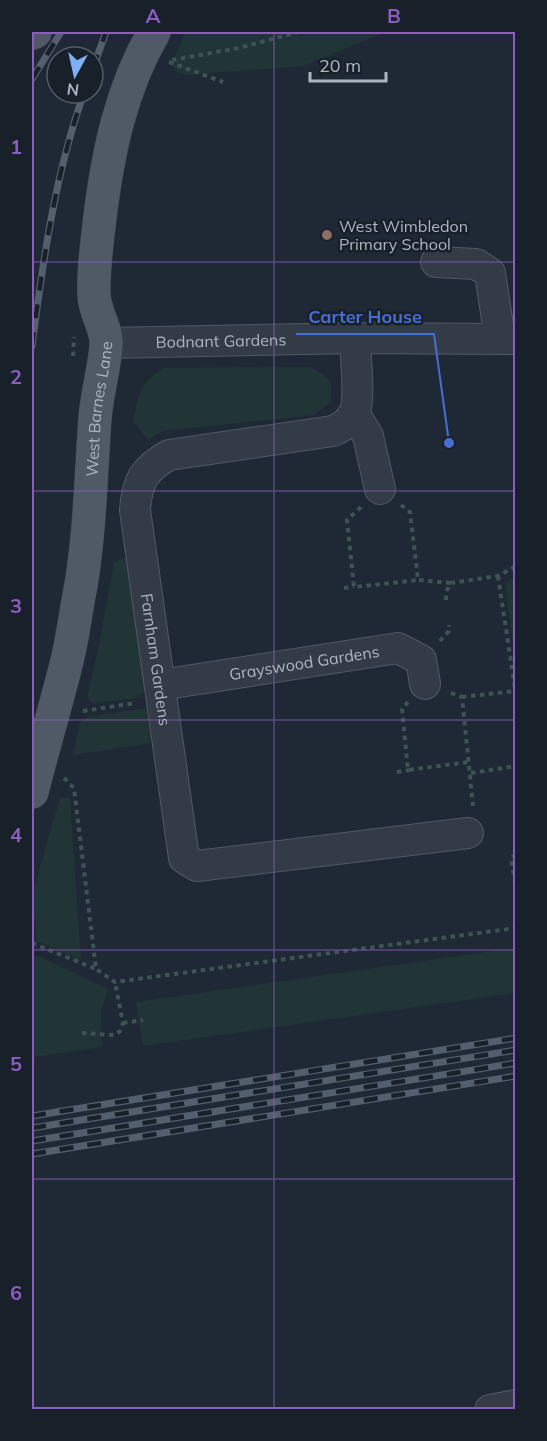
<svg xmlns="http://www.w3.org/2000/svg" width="547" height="1441" font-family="Mulish,sans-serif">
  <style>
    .green { fill: #213536 }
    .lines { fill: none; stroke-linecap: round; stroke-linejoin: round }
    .minor-casing { stroke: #505964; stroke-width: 32 }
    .major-casing { stroke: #3c444f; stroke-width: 34 }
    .path { stroke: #3f5254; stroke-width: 4; stroke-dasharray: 4.5 4.5; stroke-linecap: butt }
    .minor { stroke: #333b46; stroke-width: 30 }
    .major { stroke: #505a66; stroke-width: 33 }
    .rail-casing { stroke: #545f6d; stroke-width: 7 }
    .rail { stroke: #18202a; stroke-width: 4.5; stroke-dasharray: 14; stroke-linecap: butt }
    .grid { fill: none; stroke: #8c5cc0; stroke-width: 1.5; stroke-opacity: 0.55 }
    .education-dot { fill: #8d6e63; stroke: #18202a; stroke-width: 2 }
    .labels { text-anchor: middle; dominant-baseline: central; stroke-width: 5; stroke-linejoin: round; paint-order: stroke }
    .poi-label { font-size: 16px; fill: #acb6c3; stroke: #18202a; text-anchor: start }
    .street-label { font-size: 16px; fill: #acb6c3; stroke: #18202a }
    .leader { fill: none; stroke: #486dd2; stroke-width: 2 }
    .callout-dot { fill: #486dd2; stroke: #18202a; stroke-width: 2 }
    .callout-label { font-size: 18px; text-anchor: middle; font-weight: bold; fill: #486dd2; stroke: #18202a; stroke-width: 5; stroke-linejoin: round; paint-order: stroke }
    .neatline { fill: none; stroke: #8c5cc0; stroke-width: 2 }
    .grid-label { font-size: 20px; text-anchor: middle; font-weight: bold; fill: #8c5cc0 }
  </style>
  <rect width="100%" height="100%" fill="#1f2935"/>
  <g class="green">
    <path d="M186 32H386L303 66 186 75 177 72 171 64Z"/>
    <path d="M310 367C330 378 334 379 330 403L314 415 162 431 149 440 133 422C139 396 139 382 164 368Z"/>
    <path d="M127 557 145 691 138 698 93 703 87 698 100 640 114 562Z"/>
    <path d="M515 577V658L505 583Z"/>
    <path d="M146 708 151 743 73 755 80 723 88 717Z"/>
    <path d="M60 798H70L81 960 37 941 32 895Z"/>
    <path d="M515 948V993L143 1046 136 1002Z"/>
    <path d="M38 956 108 989 101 1011 102 1047 32 1057V957Z"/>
  </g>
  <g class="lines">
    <defs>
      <g id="minor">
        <path d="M436 262 476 264 490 273 500 339"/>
        <path id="s1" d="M355 338C355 355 361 399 354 413 350 422 342 427 333 431L169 455C144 469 137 481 135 510L184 858 197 866 468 833"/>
        <path id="s2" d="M107 343 355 338 516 339"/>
        <path d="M354 413 368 436 380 489"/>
        <path id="s3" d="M160 685 398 648 421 660 425 684"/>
        <path d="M490 1410 516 1405"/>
      </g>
      <g id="major">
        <path d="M32 33 35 32"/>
        <path id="s4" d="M32 792C43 748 56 705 67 661 73 636 76 610 81 585 90 530 91 474 95 418 97 394 104 370 106 346 108 329 94 313 94 294 93 269 97 243 100 217 108 152 121 89 154 32"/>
      </g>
    </defs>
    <use href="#minor" class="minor-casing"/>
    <use href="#major" class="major-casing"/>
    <g class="path">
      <path d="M172 60 239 48 298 32"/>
      <path d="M169 62 223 82"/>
      <path d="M73 356 74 337"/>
      <path d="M401 505 410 512 418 580 451 583"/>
      <path d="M361 507 347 520 354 587 418 580"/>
      <path d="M498 576 516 695"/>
      <path d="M344 588 354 587"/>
      <path d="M446 600V592L451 583 498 576 516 566"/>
      <path d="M440 641 449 631V625"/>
      <path d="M451 693 462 697 473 806"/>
      <path d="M462 697 515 691"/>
      <path d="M408 702 402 709 408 770 469 762"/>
      <path d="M83 711 135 703"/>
      <path d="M397 772 410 770"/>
      <path d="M471 773 516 766"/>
      <path d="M64 778 74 788 96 969 115 982 516 928"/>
      <path d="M516 855 511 858 516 888"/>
      <path d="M32 943 96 969"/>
      <path d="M123 1023 143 1020"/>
      <path d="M82 1033 114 1035 120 1031 123 1023 115 982"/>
    </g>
    <use href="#minor" class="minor"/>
    <use href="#major" class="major"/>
    <defs>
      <g id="rail">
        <path d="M93 68 106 32"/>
        <path d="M32 79 61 32"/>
        <path d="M32 346C43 261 55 174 84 93"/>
        <path d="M32 1116 516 1038"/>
        <path d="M32 1128 516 1050"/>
        <path d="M32 1141 516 1063"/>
        <path d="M32 1154 516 1076"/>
      </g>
    </defs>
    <use href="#rail" class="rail-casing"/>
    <use href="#rail" class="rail"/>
  </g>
  <path class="grid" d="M274 32V1410M32 262H516M32 491H516M32 720H516M32 950H516M32 1179H516"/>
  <circle class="education-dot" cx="327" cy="235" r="6"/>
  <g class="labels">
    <g class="poi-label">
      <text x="339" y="226">West Wimbledon<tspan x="339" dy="18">Primary School</tspan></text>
    </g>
    <g class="street-label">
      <text stroke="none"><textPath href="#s2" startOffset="114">Bodnant Gardens</textPath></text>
      <text stroke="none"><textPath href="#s4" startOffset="390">West Barnes Lane</textPath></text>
      <text stroke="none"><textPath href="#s1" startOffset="489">Farnham Gardens</textPath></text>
      <text stroke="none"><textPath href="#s3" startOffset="146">Grayswood Gardens</textPath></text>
    </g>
  </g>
  <path class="leader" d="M449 443L434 334H296"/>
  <circle class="callout-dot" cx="449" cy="443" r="6"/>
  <g class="callout-label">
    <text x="365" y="323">Carter House</text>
  </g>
  <rect width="547" height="1441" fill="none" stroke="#18202a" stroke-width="66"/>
  <g transform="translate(75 75) rotate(188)"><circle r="28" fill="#18202a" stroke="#535c67" stroke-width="1.5"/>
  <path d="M0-4.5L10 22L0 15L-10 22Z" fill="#7fb0f6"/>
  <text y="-9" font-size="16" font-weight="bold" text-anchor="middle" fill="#acb6c3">N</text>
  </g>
  <path d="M310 72v9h76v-9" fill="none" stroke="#acb6c3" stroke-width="3"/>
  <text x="319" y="72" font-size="18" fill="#acb6c3" stroke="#18202a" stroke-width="4.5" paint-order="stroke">20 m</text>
  <rect x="33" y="33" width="481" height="1375" class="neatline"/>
  <g class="grid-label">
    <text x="153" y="23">A</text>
    <text x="394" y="23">B</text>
    <text x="16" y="154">1</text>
    <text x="16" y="384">2</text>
    <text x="16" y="613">3</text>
    <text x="16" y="842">4</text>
    <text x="16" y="1071">5</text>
    <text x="16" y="1300">6</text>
  </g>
</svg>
